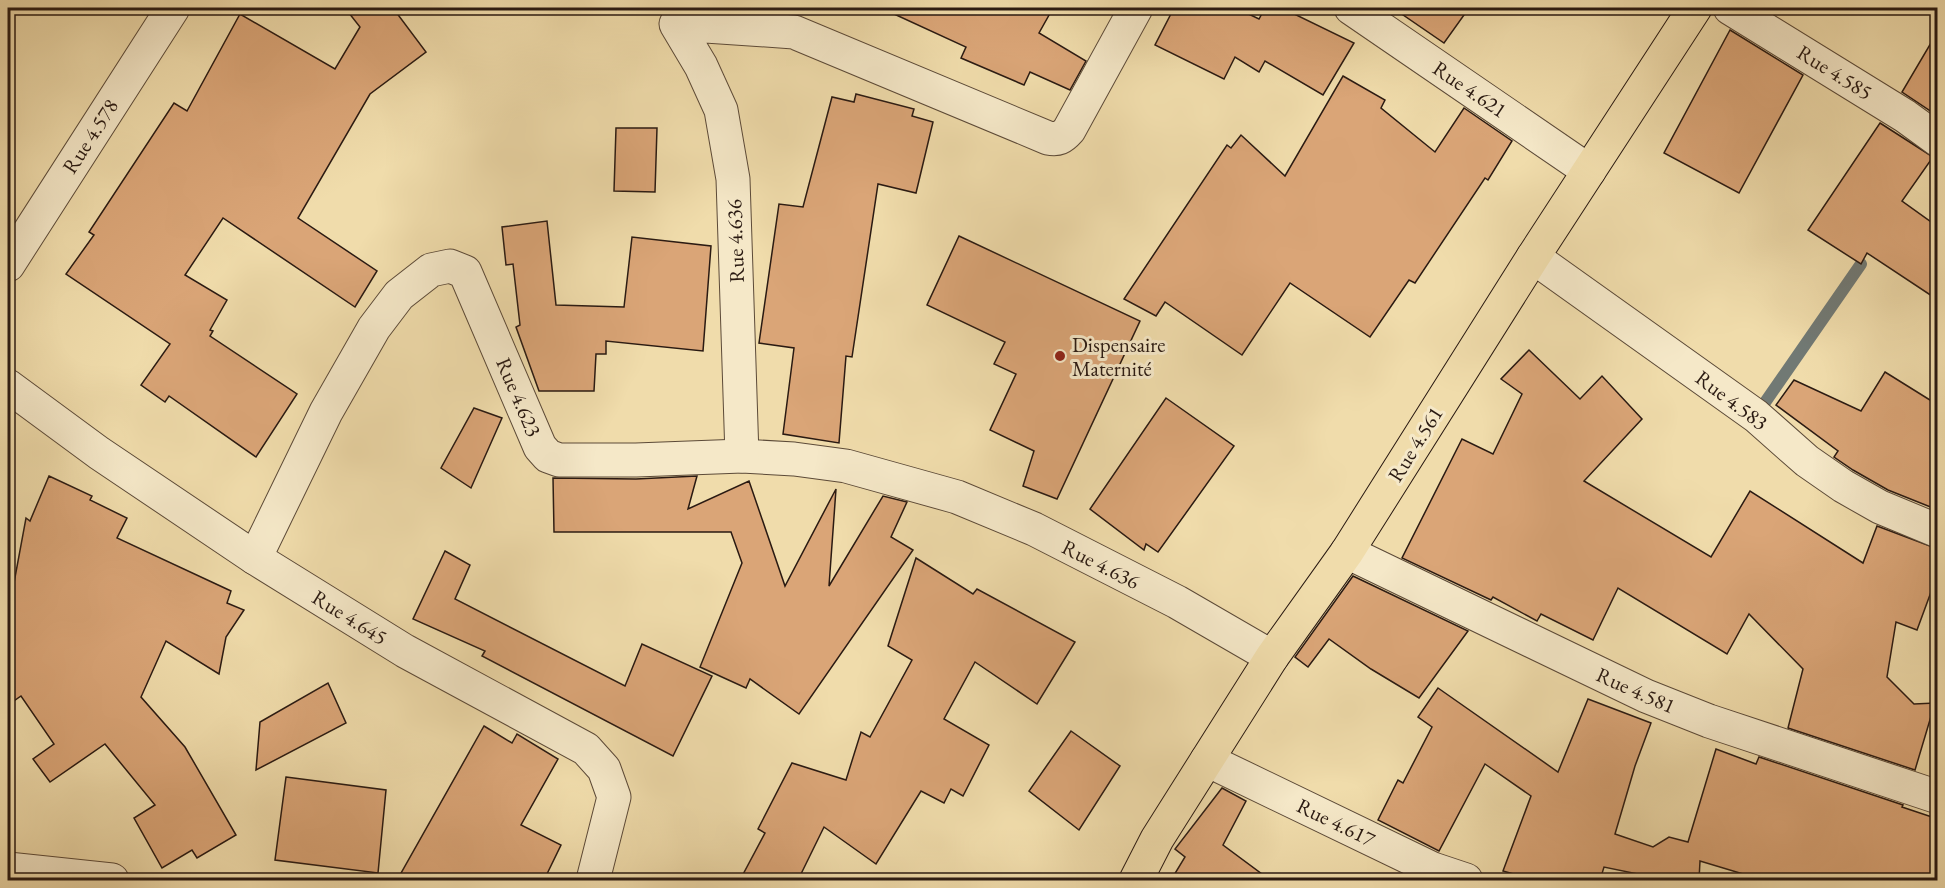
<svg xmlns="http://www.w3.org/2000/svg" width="1945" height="888" font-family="'EB Garamond',serif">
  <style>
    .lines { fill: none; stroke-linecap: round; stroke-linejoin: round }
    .stream { stroke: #717974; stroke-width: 12 }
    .building { fill: #daa577; stroke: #2a1a12; stroke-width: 1.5 }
    .minor-casing { stroke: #5c4a38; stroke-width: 35 }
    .major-casing { stroke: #2a1a12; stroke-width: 35 }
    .minor { stroke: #f5e8c8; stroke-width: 33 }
    .major { stroke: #f0dcab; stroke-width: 33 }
    .poi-dot { fill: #8f2418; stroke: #f5e8c8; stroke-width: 2 }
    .labels { text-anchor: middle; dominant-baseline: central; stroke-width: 6; stroke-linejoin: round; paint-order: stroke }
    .street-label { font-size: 21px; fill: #2a1a12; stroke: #f5e8c8 }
    .poi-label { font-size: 21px; fill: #2a1a12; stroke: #f5e8c8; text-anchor: start }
  </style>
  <rect width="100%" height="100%" fill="#f0dcab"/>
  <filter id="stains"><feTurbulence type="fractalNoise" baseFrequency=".00333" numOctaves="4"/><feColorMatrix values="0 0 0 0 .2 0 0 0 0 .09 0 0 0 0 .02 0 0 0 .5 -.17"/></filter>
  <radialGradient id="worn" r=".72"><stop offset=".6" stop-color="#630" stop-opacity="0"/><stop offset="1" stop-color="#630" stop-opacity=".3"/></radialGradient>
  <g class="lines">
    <path class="stream" d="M1757 414 1861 264"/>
  </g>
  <g class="building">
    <path d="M345 8H393L426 52 370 94 298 218 377 271 355 307 223 218 185 275 227 300 210 330 213 331 210 336 297 394 256 457 169 396 165 402 141 385 170 344 66 274 94 235 89 232 174 103 187 111 240 14 335 69 360 27Z"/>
    <path d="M881 8H1053L1039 33 1086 61 1070 90 1030 72 1024 85 961 58 966 47Z"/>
    <path d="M1174 8H1236L1259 19 1265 8H1282L1354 43 1323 95 1265 61 1259 72 1235 57 1224 79 1155 45Z"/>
    <path d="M1393 8H1469L1444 43Z"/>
    <path d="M1730 30 1803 75 1739 193 1664 153Z"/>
    <path d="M1938 31V116L1902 92Z"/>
    <path d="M1343 76 1385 100 1381 108 1435 152 1464 108 1512 141 1488 180 1485 178 1415 283 1409 280 1370 337 1290 283 1242 355 1165 302 1156 316 1124 299 1227 145 1231 148 1241 135 1285 176Z"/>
    <path d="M856 94 914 109 912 116 933 122 916 193 878 184 852 357 846 356 839 443 783 434 794 348 759 343 779 204 803 207 832 97 854 102Z"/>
    <path d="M1880 123 1933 157 1902 201 1938 227V300L1867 253 1861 264 1808 230Z"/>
    <path d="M616 128H657L655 192 614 191Z"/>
    <path d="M547 221 556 305 624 307 632 237 711 246 703 351 606 341V354H596L594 391H539L516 327 520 325 513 264 506 265 502 227Z"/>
    <path d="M959 236 1140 321 1057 499 1023 486 1034 451 990 430 1016 374 994 364 1005 342 927 305Z"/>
    <path d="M1529 350 1580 399 1602 376 1642 419 1584 481 1711 557 1750 491 1863 563 1877 526 1938 549V573L1917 630 1896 622 1887 677 1914 704 1935 703 1915 770 1788 728 1803 669 1749 614 1727 654 1618 588 1593 640 1541 614 1537 621 1493 597 1491 600 1402 558 1462 439 1493 454 1522 394 1501 379Z"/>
    <path d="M1885 372 1938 405V510L1888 490 1853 470 1834 457 1838 451 1776 405 1794 380 1861 411Z"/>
    <path d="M1166 398 1234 446 1158 552 1146 544 1144 550 1090 509Z"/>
    <path d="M474 408 502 418 471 488 441 468Z"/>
    <path d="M49 476 92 496 90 500 127 518 117 538 231 591 227 603 244 610 226 637 219 674 166 641 141 697 185 747 236 835 197 858 192 850 162 868 134 818 155 805 105 744 50 782 33 759 54 744 21 696 8 705V615L26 518 30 521Z"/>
    <path d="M697 476 688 509 749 481 785 586 836 489 829 586 883 496 907 502 891 537 913 550 799 714 750 679 746 688 700 667 742 563 731 532H554L553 478 636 479Z"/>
    <path d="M445 551 470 565 455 599 625 686 642 644 712 676 673 756 482 656 485 651 413 619Z"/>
    <path d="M916 558 973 594 977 589 1075 642 1037 704 975 662 944 719 989 745 963 796 951 789 944 803 921 791 876 864 824 827 798 880H740L765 833 758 829 792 763 846 780 861 732 870 737 912 660 888 646Z"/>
    <path d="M1353 576 1468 631 1419 698 1371 669 1329 639 1308 667 1295 657Z"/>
    <path d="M328 683 346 723 256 770 260 722Z"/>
    <path d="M1438 688 1558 772 1588 699 1651 723 1635 766 1615 834 1653 847 1669 837 1688 842 1716 749 1756 764 1759 757 1903 805 1902 807 1938 819V880H1763L1700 861 1699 880H1667L1604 867 1600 880H1535L1503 871 1531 796 1485 764 1439 851 1378 820 1398 780 1403 783 1432 727 1418 717Z"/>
    <path d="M484 726 512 743 517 734 558 759 521 825 561 845 544 880H405L407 876 400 875Z"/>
    <path d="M1071 731 1120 766 1079 830 1029 791Z"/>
    <path d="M286 777 386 790 378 873 275 860Z"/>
    <path d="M1222 788 1246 801 1223 845 1270 880H1171L1185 857 1175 849Z"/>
  </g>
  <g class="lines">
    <defs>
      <g id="minor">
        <path d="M1136 8 1069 130C1062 138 1058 140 1048 138L794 32 676 24 701 66 721 110 733 179 742 456 794 459 846 466 957 497 1034 529 1177 602 1272 657"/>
        <path d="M1351 8 1589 171"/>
        <path d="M1730 8 1905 116 1938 140"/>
        <path d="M1533 257 1756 416 1807 461 1843 486 1880 507 1938 531"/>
        <path d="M8 265 173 8"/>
        <path d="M8 386 99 453 255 558 405 651 586 749 604 769 614 797 593 880"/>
        <path d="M1347 552 1646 696 1709 721 1938 797"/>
        <path d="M255 558 326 412 374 328 399 295 431 270 450 266 465 272 540 447 548 456 559 460H636L742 456"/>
        <path d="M1207 760 1433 869 1466 880"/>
        <path d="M8 869 112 880"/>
      </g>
      <path id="major" d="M1136 880 1157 839 1272 657 1347 552 1533 257 1695 8"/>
    </defs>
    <use href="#minor" class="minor-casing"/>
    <use href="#major" class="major-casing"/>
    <use href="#minor" class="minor"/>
    <use href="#major" class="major"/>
  </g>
  <circle class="poi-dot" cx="1060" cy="356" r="6"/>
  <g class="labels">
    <g class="street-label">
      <text transform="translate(1835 72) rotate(32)">Rue 4.585</text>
      <text transform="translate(1470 89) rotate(34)">Rue 4.621</text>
      <text transform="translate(90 136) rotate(-57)">Rue 4.578</text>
      <text transform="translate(735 241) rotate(-92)">Rue 4.636</text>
      <text transform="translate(519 397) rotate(67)">Rue 4.623</text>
      <text transform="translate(1732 400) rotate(37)">Rue 4.583</text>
      <text transform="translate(1415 444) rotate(-58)">Rue 4.561</text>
      <text transform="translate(1101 564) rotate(27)">Rue 4.636</text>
      <text transform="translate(350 617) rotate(32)">Rue 4.645</text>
      <text transform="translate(1636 690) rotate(24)">Rue 4.581</text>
      <text transform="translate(1336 822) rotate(26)">Rue 4.617</text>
    </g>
    <g class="poi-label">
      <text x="1072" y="344">Dispensaire<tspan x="1072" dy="24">Maternité</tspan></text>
    </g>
  </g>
  <rect width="1945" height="888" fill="none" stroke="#f0dcab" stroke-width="30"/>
  <rect x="9" y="9" width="1927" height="870" fill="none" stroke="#2a1a12" stroke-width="3"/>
  <rect x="15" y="15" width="1915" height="858" fill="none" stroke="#2a1a12" stroke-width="1.5"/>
  <rect width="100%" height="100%" filter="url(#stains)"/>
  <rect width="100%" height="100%" fill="url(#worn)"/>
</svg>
